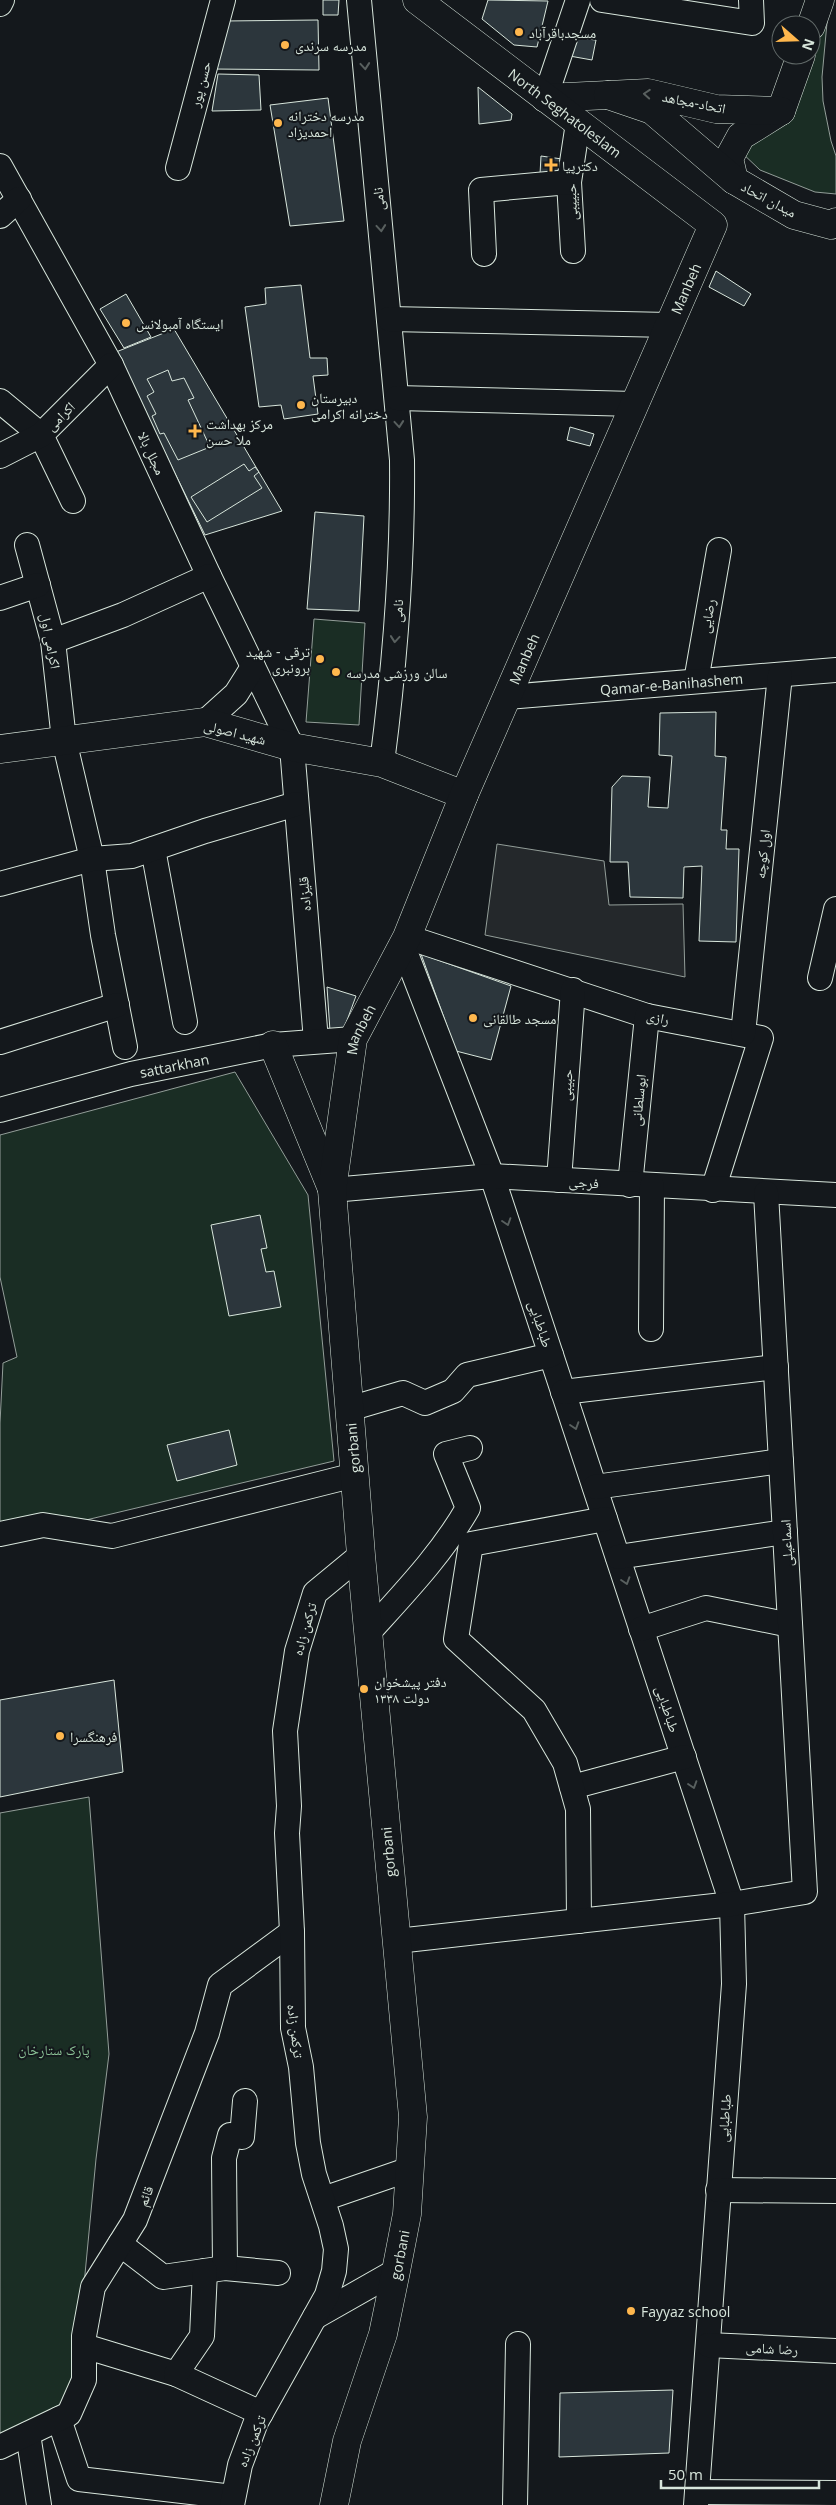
<svg xmlns="http://www.w3.org/2000/svg" width="836" height="2505" font-family="'Open Sans','Noto Naskh Arabic',sans-serif">
  <style>
    .green { fill: #1a2d24; stroke: #939e99 }
    .parking { fill: #24282b; stroke: #939e99 }
    .building { fill: #2c363c; stroke: #d8e6dc }
    .lines { fill: none; stroke-linecap: round; stroke-linejoin: round }
    .minor-casing { stroke: #d8e6dc; stroke-width: 26 }
    .major-casing { stroke: #d8e6dc; stroke-width: 29 }
    .minor { stroke: #14181c; stroke-width: 24 }
    .major { stroke: #14181c; stroke-width: 28 }
    .oneway { stroke: #59605f }
    .poi-dot { fill: #ffb74d; stroke: #14181c; stroke-width: 2 }
    .labels { text-anchor: middle; dominant-baseline: central; stroke-width: 4; stroke-linejoin: round; paint-order: stroke }
    .poi-label { font-size: 14px; fill: #d8e6dc; stroke: #14181c; text-anchor: start }
    .street-label { font-size: 14px; fill: #d8e6dc; stroke: #14181c }
    .park-label { font-size: 14px; fill: #8ac095; stroke: #14181c }
  </style>
  <rect width="100%" height="100%" fill="#14181c"/>
  <g class="green">
    <path d="M829 1 822 77 823 101 831 141 836 156V194L815 192 760 170 739 150 752 125 811 48Z"/>
    <path d="M314 619 365 623 359 725 306 722Z"/>
    <path d="M235 1072 308 1195 334 1461 86 1520 0 1530V1423L3 1363 17 1357 0 1277V1135Z"/>
    <path d="M89 1797 109 2054 96 2159 73 2400 0 2434V1813Z"/>
  </g>
  <path class="parking" d="M497 844 604 861 609 905 683 904 685 977 485 935Z"/>
  <g class="building">
    <path d="M323 0H339L338 15H323Z"/>
    <path d="M488 0 548 1 537 47 514 45 482 19Z"/>
    <path d="M318 20 319 70 212 69 224 21Z"/>
    <path d="M568 37 596 40 592 60 564 55Z"/>
    <path d="M218 74 259 75 261 110 212 111Z"/>
    <path d="M478 87 512 114 511 120 479 124Z"/>
    <path d="M328 98 344 221 290 226 270 105Z"/>
    <path d="M541 156 562 159 559 172 540 174Z"/>
    <path d="M716 271 751 294 744 306 709 287Z"/>
    <path d="M301 285 310 358H327L328 375 313 376 318 414 284 419 281 405 259 407 245 307 266 304 265 288Z"/>
    <path d="M126 294 151 337 124 348 100 309Z"/>
    <path d="M174 329 282 511 205 535 116 352Z"/>
    <path d="M168 370 172 381 184 378 194 398 188 400 210 447 178 460 164 433 160 434 152 416 156 414 147 396 154 392 147 379Z"/>
    <path d="M570 427 594 434 590 446 567 440Z"/>
    <path d="M244 464 249 471 255 467 259 472 254 476 262 488 207 522 191 497Z"/>
    <path d="M315 512 364 516 359 611 307 609Z"/>
    <path d="M716 712 715 756 726 757 721 830H727L726 849H739L736 942 699 941 702 866 684 867 683 898 630 897 628 862H610L612 787 622 776 650 777 648 807 668 808 672 756 659 755 660 713Z"/>
    <path d="M421 954 511 986 491 1060 456 1051Z"/>
    <path d="M327 987 356 996 342 1034 330 1031Z"/>
    <path d="M260 1215 267 1248 261 1249 266 1272 274 1271 281 1307 229 1316 211 1225Z"/>
    <path d="M229 1430 237 1465 177 1481 167 1445Z"/>
    <path d="M114 1680 123 1772 0 1797V1700Z"/>
    <path d="M673 2390 669 2453 559 2457 560 2393Z"/>
  </g>
  <g class="lines">
    <defs>
      <g id="minor">
        <path d="M359 0 402 460C403 562 395 663 382 763"/>
        <path d="M602 0 752 23 751 0"/>
        <path d="M0 4 2 0"/>
        <path d="M545 98 578 0"/>
        <path d="M0 166 111 365 209 576 292 747 316 1041"/>
        <path d="M178 168 223 0"/>
        <path d="M0 216 19 199"/>
        <path d="M573 251 569 182 578 123"/>
        <path d="M484 254 481 190 569 182"/>
        <path d="M389 319 669 325"/>
        <path d="M397 398 635 404"/>
        <path d="M0 401 41 435 73 501"/>
        <path d="M0 456 41 435 111 365"/>
        <path d="M27 545 53 641 64 740 92 859 103 935 125 1047"/>
        <path d="M0 598 38 585"/>
        <path d="M53 641 123 615 209 576"/>
        <path d="M696 681 719 550"/>
        <path id="s1" d="M507 697 836 670"/>
        <path d="M205 722 236 694 253 667"/>
        <path d="M153 849 185 1022"/>
        <path d="M0 884 92 859 132 856 205 831 296 804"/>
        <path d="M407 937 647 1016 761 1038 713 1190"/>
        <path d="M403 946 492 1176 732 1904 734 1984 696 2505"/>
        <path d="M820 978 836 909"/>
        <path d="M743 1034 780 675"/>
        <path d="M0 1042 117 1005"/>
        <path id="s2" d="M0 1110 131 1074 273 1045 353 1039"/>
        <path d="M559 1180 573 990"/>
        <path d="M630 1185 647 1016"/>
        <path d="M332 1190 492 1176 836 1195"/>
        <path d="M651 1329 652 1186"/>
        <path d="M563 1392 776 1367"/>
        <path d="M349 1409 403 1393 425 1403 453 1391 467 1375 551 1355"/>
        <path d="M595 1487 781 1461"/>
        <path d="M0 1534 43 1525 112 1536 355 1475"/>
        <path d="M618 1557 785 1532"/>
        <path d="M641 1629 706 1608 790 1625"/>
        <path d="M368 1633C404 1593 441 1555 468 1508L446 1454 470 1448"/>
        <path d="M572 1787 684 1757"/>
        <path d="M579 1921 578 1809 565 1763 534 1710 456 1639 471 1544 605 1519"/>
        <path d="M397 1941 732 1904 805 1892 766 1193"/>
        <path d="M718 2190 836 2191"/>
        <path d="M323 2199 410 2169"/>
        <path d="M120 2244 163 2277 225 2268 278 2273"/>
        <path d="M225 2268 224 2158 230 2135 242 2137 245 2101"/>
        <path d="M315 2317 396 2271"/>
        <path d="M708 2345 836 2351"/>
        <path d="M84 2346 176 2374 261 2413"/>
        <path d="M176 2374 202 2336 205 2271"/>
        <path d="M59 2419 79 2479 233 2497"/>
        <path d="M28 2434 39 2505"/>
        <path d="M0 2447 69 2414 84 2380V2336L93 2287 135 2220 207 2033 220 1985 292 1932"/>
        <path d="M697 2492 835 2493"/>
        <path d="M232 2505 240 2465 256 2422 327 2295 334 2271 336 2249 331 2226 314 2174 308 2143 301 2067 293 2028 292 1932 287 1833 289 1806 285 1731 297 1651 315 1593 361 1555"/>
        <path d="M515 2505 518 2344"/>
      </g>
      <g id="major">
        <path d="M811 26 820 0"/>
        <path d="M801 55 781 111 741 136 729 158 734 180 794 215 831 225 836 222"/>
        <path d="M545 98 608 95"/>
        <path d="M734 180 652 110 608 95 648 93 716 109 781 111"/>
        <path d="M0 749 205 722 292 747 382 763 464 795"/>
        <path d="M273 1045 332 1189"/>
        <path id="s3" d="M334 2505 347 2441 383 2334 396 2271 407 2214 413 2117 361 1555 332 1190 353 1039 407 937 464 795 713 225 417 0"/>
      </g>
    </defs>
    <use href="#minor" class="minor-casing"/>
    <use href="#major" class="major-casing"/>
    <use href="#minor" class="minor"/>
    <use href="#major" class="major"/>
  </g>
  <defs><path id="oneway-chevron" d="M-2-3.5L2.5 0L-2 3.5" fill="none" stroke-width="1.6" stroke-linecap="round" stroke-linejoin="round" transform="scale(1.25)"/></defs>
  <g class="oneway">
    <use href="#oneway-chevron" transform="translate(365 66) rotate(85)"/>
    <use href="#oneway-chevron" transform="translate(647 94) rotate(-176)"/>
    <use href="#oneway-chevron" transform="translate(381 228) rotate(85)"/>
    <use href="#oneway-chevron" transform="translate(399 424) rotate(85)"/>
    <use href="#oneway-chevron" transform="translate(395 639) rotate(95)"/>
    <use href="#oneway-chevron" transform="translate(507 1222) rotate(72)"/>
    <use href="#oneway-chevron" transform="translate(575 1426) rotate(72)"/>
    <use href="#oneway-chevron" transform="translate(626 1581) rotate(72)"/>
    <use href="#oneway-chevron" transform="translate(693 1785) rotate(72)"/>
  </g>
  <g class="poi-dot">
    <circle cx="519" cy="32" r="5"/>
    <circle cx="285" cy="45" r="5"/>
    <circle cx="278" cy="123" r="5"/>
    <path d="M548.5 157.5h5v5h5v5h-5v5h-5v-5h-5v-5h5z"/>
    <circle cx="126" cy="323" r="5"/>
    <circle cx="301" cy="405" r="5"/>
    <path d="M192.5 423.5h5v5h5v5h-5v5h-5v-5h-5v-5h5z"/>
    <circle cx="320" cy="659" r="5"/>
    <circle cx="336" cy="672" r="5"/>
    <circle cx="473" cy="1018" r="5"/>
    <circle cx="364" cy="1689" r="5"/>
    <circle cx="60" cy="1736" r="5"/>
    <circle cx="631" cy="2311" r="5"/>
  </g>
  <g class="labels">
    <g class="poi-label">
      <text x="529" y="32">مسجدباقرآباد</text>
      <text x="295" y="45">مدرسه سرندی</text>
      <text x="288" y="115">مدرسه دخترانه<tspan x="288" dy="16">احمدیزاد</tspan></text>
      <text x="562" y="165">دکترپیا</text>
      <text x="136" y="323">ایستگاه آمبولانس</text>
      <text x="311" y="397">دبیرستان<tspan x="311" dy="16">دخترانه اکرامی</tspan></text>
      <text x="206" y="423">مرکز بهداشت<tspan x="206" dy="16">ملا حسن</tspan></text>
      <text x="310" y="651" text-anchor="end">ترقی - شهید<tspan x="310" dy="16">برونبری</tspan></text>
      <text x="346" y="672">سالن ورزشی مدرسه</text>
      <text x="483" y="1018">مسجد طالقانی</text>
      <text x="374" y="1681">دفتر پیشخوان<tspan x="374" dy="16">دولت ۱۳۳۸</tspan></text>
      <text x="70" y="1736">فرهنگسرا</text>
      <text x="641" y="2311">Fayyaz school</text>
    </g>
    <g class="street-label">
      <text transform="translate(200 84) rotate(-75)">حسن پور</text>
      <text transform="translate(694 102) rotate(11)">اتحاد-مجاهد</text>
      <text transform="translate(565 113) rotate(37)">North Seghatoleslam</text>
      <text transform="translate(378 199) rotate(-95)">نامی</text>
      <text transform="translate(769 199) rotate(28)">میدان اتحاد</text>
      <text transform="translate(571 202) rotate(-92)">حبییبی</text>
      <text stroke="none"><textPath href="#s3" startOffset="2302">Manbeh</textPath></text>
      <text transform="translate(60 416) rotate(-45)">اکرامی</text>
      <text transform="translate(152 453) rotate(65)">مجلل بالا</text>
      <text transform="translate(397 611) rotate(-86)">نامی</text>
      <text transform="translate(707 616) rotate(-80)">رضایی</text>
      <text transform="translate(51 641) rotate(79)">اکرامی اول</text>
      <text stroke="none"><textPath href="#s3" startOffset="1898">Manbeh</textPath></text>
      <text stroke="none"><textPath href="#s1" startOffset="165">Qamar-e-Banihashem</textPath></text>
      <text transform="translate(235 732) rotate(14)">شهید اصولی</text>
      <text transform="translate(762 854) rotate(-84)">اول کوچه</text>
      <text transform="translate(304 894) rotate(-95)">قلیزاده</text>
      <text transform="translate(658 1017) rotate(12)">رازی</text>
      <text stroke="none"><textPath href="#s3" startOffset="1492">Manbeh</textPath></text>
      <text stroke="none"><textPath href="#s2" startOffset="180">sattarkhan</textPath></text>
      <text transform="translate(566 1085) rotate(-86)">حبیبی</text>
      <text transform="translate(638 1100) rotate(-84)">ابوسلطانی</text>
      <text transform="translate(584 1182) rotate(4)">فرجی</text>
      <text transform="translate(541 1324) rotate(72)">طباطبایی</text>
      <text transform="translate(353 1448) rotate(-95)">gorbani</text>
      <text transform="translate(786 1543) rotate(-93)">اسماعیلی</text>
      <text transform="translate(304 1629) rotate(-74)">ترکمن زاده</text>
      <text transform="translate(668 1709) rotate(72)">طباطبایی</text>
      <text transform="translate(388 1852) rotate(-95)">gorbani</text>
      <text transform="translate(296 2031) rotate(83)">ترکمن زاده</text>
      <text transform="translate(724 2118) rotate(-86)">طباطبایی</text>
      <text transform="translate(145 2196) rotate(-69)">قائم</text>
      <text stroke="none"><textPath href="#s3" startOffset="259">gorbani</textPath></text>
      <text transform="translate(772 2348) rotate(3)">رضا شامی</text>
      <text transform="translate(251 2441) rotate(-68)">ترکمن زاده</text>
    </g>
    <g class="park-label">
      <text x="54" y="2049">پارک ستارخان</text>
    </g>
  </g>
  <g transform="translate(796 40) rotate(110)"><circle r="24" fill="#14181c" stroke="#626a69"/>
  <path d="M0-4L9 19L0 12L-9 19Z" fill="#ffb74d"/>
  <text y="-8" font-size="14" font-weight="bold" text-anchor="middle" fill="#d8e6dc">N</text>
  </g>
  <path d="M661 2480v8h158v-8" fill="none" stroke="#d8e6dc" stroke-width="2.5"/>
  <text x="668" y="2480" font-size="15" fill="#d8e6dc" stroke="#14181c" stroke-width="4" paint-order="stroke">50 m</text>
</svg>
